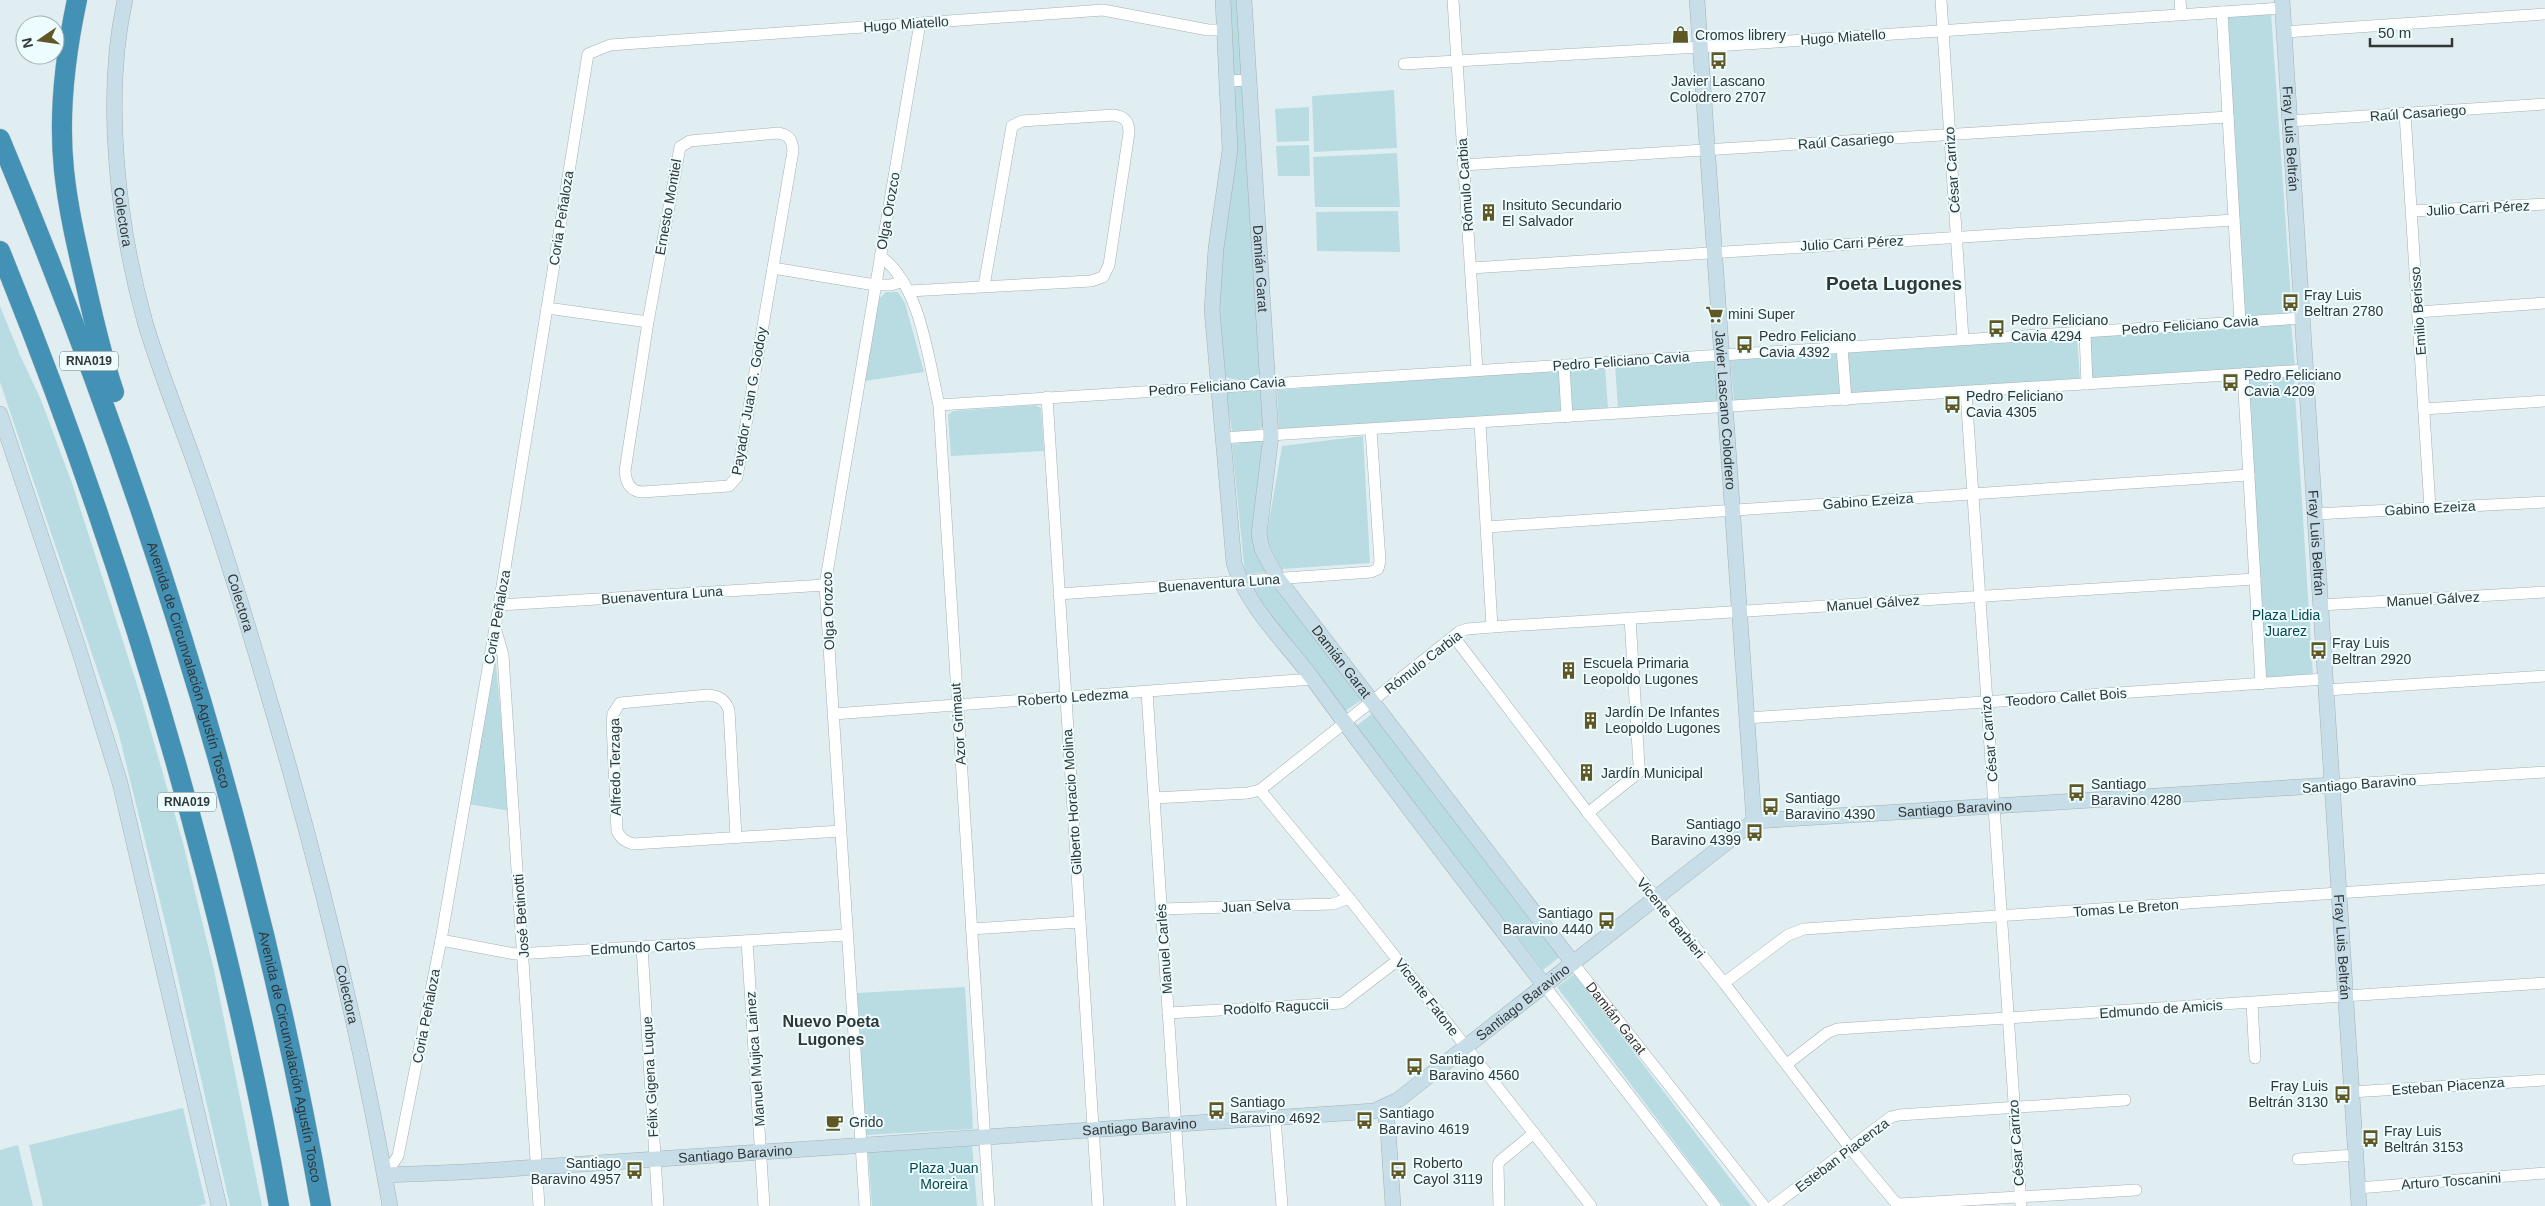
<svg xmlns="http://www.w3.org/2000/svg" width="2545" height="1206" font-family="Helvetica,sans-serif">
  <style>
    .green { fill: #b9dce2 }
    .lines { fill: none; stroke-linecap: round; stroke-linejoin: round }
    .street-casing { stroke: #a4b1b3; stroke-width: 12 }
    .secondary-casing { stroke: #a4b1b3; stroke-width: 16 }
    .highway-casing { stroke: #c9cbcb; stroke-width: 21 }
    .street { stroke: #fff; stroke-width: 11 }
    .secondary { stroke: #c7dee9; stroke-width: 15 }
    .highway { stroke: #4392b6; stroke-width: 20 }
    .labels { text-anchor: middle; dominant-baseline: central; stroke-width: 4; stroke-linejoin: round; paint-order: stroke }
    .shield { fill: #edfcfe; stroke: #697173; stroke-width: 1 }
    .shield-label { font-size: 12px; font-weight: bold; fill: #313637 }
    .street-label { font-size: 14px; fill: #313637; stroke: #edfcfe }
    .poi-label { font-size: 14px; fill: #313637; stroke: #edfcfe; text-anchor: start }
    .park-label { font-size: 14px; fill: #03474f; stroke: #edfcfe }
    .quarter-label { font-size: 16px; font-weight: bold; fill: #313637; stroke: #edfcfe }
    .district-label { font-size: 19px; font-weight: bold; fill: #313637; stroke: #edfcfe }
  </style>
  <rect width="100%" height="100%" fill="#e0eef1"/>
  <g class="green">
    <path d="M1227 0H1241L1263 371C1252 381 1236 382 1223 376L1217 313 1222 241Z"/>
    <path d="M2271 13 2292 313 2245 317 2226 16Z"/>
    <path d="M1394 90 1397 148 1314 152 1312 96Z"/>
    <path d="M1309 107V141L1277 142 1275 109Z"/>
    <path d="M1309 145 1310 176H1278L1276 146Z"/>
    <path d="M1397 153 1400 207H1315L1313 157Z"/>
    <path d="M1398 211 1400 252 1317 251 1316 212Z"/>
    <path d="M886 292H898L905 303 924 372 865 381 878 300Z"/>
    <path d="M0 306 20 355 41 400 72 483 140 694 183 843 214 970 262 1206H230L168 934 118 731 0 382Z"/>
    <path d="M2291 323 2295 367 2092 379 2089 336Z"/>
    <path d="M2077 336 2080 380 1848 394 1846 351Z"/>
    <path d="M1838 352 1841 395 1734 402 1730 358Z"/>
    <path d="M1714 359 1718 403 1618 409 1615 365Z"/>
    <path d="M1605 367 1608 408 1279 430 1277 390Z"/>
    <path d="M2294 376 2313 675 2266 679 2247 379Z"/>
    <path d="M1255 388 1264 393 1267 424C1258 432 1244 434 1232 431L1226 395 1229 390Z"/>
    <path d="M1035 405 1041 408 1044 451 951 456 948 415 953 411Z"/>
    <path d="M1363 436 1370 563 1282 569 1266 539 1282 446Z"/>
    <path d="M1258 441 1265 444 1267 572 1245 575 1232 444Z"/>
    <path d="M1254 585 1271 586 1280 590 1363 699 1344 712 1250 590Z"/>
    <path d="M494 643 510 811 468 804Z"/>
    <path d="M1373 713 1561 956 1543 970 1355 727Z"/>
    <path d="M1574 974 1751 1206H1723L1557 987Z"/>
    <path d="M965 987 973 1129 866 1135 857 993Z"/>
    <path d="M183 1108 206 1204 197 1206H43L29 1145Z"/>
    <path d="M972 1144 977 1206H872L868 1151Z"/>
    <path d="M18 1145 33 1206H0V1150Z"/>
  </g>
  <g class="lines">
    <defs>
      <g id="street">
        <path d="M1453 0 1477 370"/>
        <path d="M1941 0 1963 339"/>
        <path d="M2180 0 2181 14"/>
        <path d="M2222 12 2240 322"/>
        <path d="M2284 32 2545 14"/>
        <path d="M1404 64 1700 47 2282 8"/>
        <path d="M1228 81 1249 80"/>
        <path d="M2405 113 2430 508"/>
        <path d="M2290 121 2545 104"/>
        <path d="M1464 165 2228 117"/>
        <path d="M2412 211 2545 204"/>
        <path d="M880 256C921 285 928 359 939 405L989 1206"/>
        <path d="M773 268 875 285H891L903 281"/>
        <path d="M1471 268 2234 220"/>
        <path d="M909 291 1091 281 1103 277 1109 265 1129 133C1129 122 1126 117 1114 115L1022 121 1012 126 984 286"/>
        <path d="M547 308 648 322 680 147 690 141 778 133C790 135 792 140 793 151L737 477 729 486 642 492C630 491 626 483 625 471L648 322"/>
        <path d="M2418 312 2545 303"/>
        <path d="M2085 332 2087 384"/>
        <path d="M1842 347 1846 400"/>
        <path d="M1564 365 1567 417"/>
        <path d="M2243 374 2261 684"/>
        <path d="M1966 392 2021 1206"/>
        <path d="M1047 397 1098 1206"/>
        <path d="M939 405 2303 318"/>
        <path d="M2424 409 2545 401"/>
        <path d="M1222 438 2306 370"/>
        <path d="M2315 514 2545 502"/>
        <path d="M1487 527 2249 475"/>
        <path d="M1059 594 1371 572 1378 569 1380 561 1371 430"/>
        <path d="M499 605 825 585"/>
        <path d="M2321 605 2545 592"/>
        <path d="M1492 627 2255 579"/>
        <path d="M496 631 503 655 539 1206"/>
        <path d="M1454 637 1588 813 1724 983 1850 1148 1895 1202 1900 1204 2136 1190"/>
        <path d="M2326 690 2545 676"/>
        <path d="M1147 692 1181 1206"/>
        <path d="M833 714 1313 679"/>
        <path d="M1747 718 2325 679"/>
        <path d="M2332 785 2545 772"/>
        <path d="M1260 790 1349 898 1591 1206"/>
        <path d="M1154 798 1248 793 1260 790 1459 632 1467 629 1492 627 1480 423"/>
        <path d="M1588 813 1638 773 1639 765 1630 618"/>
        <path d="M736 837 729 710C725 700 720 696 708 695L620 703 613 714 612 722 617 831C621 839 625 841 633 844L840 831"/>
        <path d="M1162 909 1333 904 1349 898"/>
        <path d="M971 929 1080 922"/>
        <path d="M441 940 515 954 847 935"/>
        <path d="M747 941 764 1206"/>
        <path d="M642 947 658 1206"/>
        <path id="s1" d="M1573 963 1764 1206"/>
        <path d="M1724 983 1788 935 1804 929 2545 879"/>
        <path d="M1544 985 1715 1206"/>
        <path d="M2252 1003 2255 1058"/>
        <path d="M1168 1013 1342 1003 1398 960"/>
        <path d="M1787 1064 1827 1033 1837 1029 2545 983"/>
        <path d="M2351 1092 2545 1080"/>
        <path d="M1275 1119 1282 1206"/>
        <path d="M2298 1159 2355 1155"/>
        <path d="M385 1175 398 1156 441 940 499 605 588 54 610 45 1103 10 1208 30H1225"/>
        <path d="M2358 1188 2545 1173"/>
        <path d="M865 1206 825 585 920 23"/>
        <path d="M1499 1206 1498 1165 1500 1161 1534 1133"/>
        <path d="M1773 1206 1891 1117 1899 1115 2125 1100"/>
      </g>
      <g id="secondary">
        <path id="s2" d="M125 0C103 99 118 225 145 322 161 376 183 428 201 481 227 556 250 632 272 708 320 871 361 1038 390 1206"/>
        <path d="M1223 0 1230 150 1216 248 1212 310 1234 563C1248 609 1287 643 1315 682 1389 784 1467 884 1544 985"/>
        <path id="s3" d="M1244 0 1271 436 1259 534 1262 549 1278 579 1573 963"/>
        <path id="s4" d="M1697 0 1754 821"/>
        <path id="s5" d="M2282 0 2359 1206"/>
        <path d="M0 414 79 650 120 783 219 1206"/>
        <path d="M1384 1109 1388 1129 1393 1206"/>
        <path id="s6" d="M385 1175 464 1172 1374 1111 1398 1100 1754 821 2332 785"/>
      </g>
      <g id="highway">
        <path d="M77 0C65 56 58 113 64 170 68 209 77 247 86 286 94 322 102 357 114 392"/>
        <path id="s7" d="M0 139C144 483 256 839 321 1206"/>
        <path d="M0 251C83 455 152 665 207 878 235 986 260 1096 279 1206"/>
      </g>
    </defs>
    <use href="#street" class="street-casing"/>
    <use href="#secondary" class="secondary-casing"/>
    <use href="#highway" class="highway-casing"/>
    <use href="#street" class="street"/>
    <use href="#secondary" class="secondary"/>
    <use href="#highway" class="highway"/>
  </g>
  <defs>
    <symbol id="shop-bare" viewBox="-9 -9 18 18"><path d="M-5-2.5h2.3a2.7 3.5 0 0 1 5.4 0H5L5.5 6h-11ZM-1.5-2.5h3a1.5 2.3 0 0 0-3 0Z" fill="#605824" stroke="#edfcfe" stroke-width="2.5" paint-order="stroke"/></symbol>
    <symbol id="bus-bare" viewBox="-9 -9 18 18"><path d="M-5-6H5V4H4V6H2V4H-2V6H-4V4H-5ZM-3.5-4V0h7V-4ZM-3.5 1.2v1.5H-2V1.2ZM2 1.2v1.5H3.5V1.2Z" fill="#605824" stroke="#edfcfe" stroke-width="2.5" paint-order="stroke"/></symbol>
    <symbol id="building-bare" viewBox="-9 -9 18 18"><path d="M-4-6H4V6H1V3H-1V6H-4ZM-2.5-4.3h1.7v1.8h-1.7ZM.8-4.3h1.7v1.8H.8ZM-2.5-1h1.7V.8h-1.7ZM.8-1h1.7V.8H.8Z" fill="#605824" stroke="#edfcfe" stroke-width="2.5" paint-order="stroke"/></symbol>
    <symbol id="supermarket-bare" viewBox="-9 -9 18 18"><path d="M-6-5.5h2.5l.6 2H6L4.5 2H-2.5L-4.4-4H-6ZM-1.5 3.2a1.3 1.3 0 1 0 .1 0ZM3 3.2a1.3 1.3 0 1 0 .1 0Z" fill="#605824" stroke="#edfcfe" stroke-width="2.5" paint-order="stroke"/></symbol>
    <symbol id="cafe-bare" viewBox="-9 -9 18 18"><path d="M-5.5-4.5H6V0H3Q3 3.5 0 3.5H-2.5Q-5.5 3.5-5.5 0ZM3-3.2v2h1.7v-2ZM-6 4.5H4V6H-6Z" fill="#605824" stroke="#edfcfe" stroke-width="2.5" paint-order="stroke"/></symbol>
  </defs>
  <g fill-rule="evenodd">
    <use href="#shop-bare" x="1668" y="22" width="25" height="25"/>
    <use href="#bus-bare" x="1706" y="48" width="25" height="25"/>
    <use href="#building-bare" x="1476" y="200" width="25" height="25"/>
    <use href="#bus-bare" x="2278" y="290" width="25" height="25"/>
    <use href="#supermarket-bare" x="1702" y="302" width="25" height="25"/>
    <use href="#bus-bare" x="1984" y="316" width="25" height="25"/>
    <use href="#bus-bare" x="1732" y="332" width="25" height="25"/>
    <use href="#bus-bare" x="2218" y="370" width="25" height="25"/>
    <use href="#bus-bare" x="1940" y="392" width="25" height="25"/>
    <use href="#bus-bare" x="2306" y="638" width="25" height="25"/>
    <use href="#building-bare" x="1556" y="658" width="25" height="25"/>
    <use href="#building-bare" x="1578" y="708" width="25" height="25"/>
    <use href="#building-bare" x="1574" y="760" width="25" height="25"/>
    <use href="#bus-bare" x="2064" y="780" width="25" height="25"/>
    <use href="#bus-bare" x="1758" y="794" width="25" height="25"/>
    <use href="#bus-bare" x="1742" y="820" width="25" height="25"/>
    <use href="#bus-bare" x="1594" y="908" width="25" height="25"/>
    <use href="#bus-bare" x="1402" y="1054" width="25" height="25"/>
    <use href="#bus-bare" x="2330" y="1082" width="25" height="25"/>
    <use href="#bus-bare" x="1204" y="1098" width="25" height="25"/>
    <use href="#bus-bare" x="1352" y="1108" width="25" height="25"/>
    <use href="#cafe-bare" x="822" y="1110" width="25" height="25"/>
    <use href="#bus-bare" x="2358" y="1126" width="25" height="25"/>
    <use href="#bus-bare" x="622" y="1158" width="25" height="25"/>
    <use href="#bus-bare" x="1386" y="1158" width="25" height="25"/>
  </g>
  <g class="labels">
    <g class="shield">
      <rect x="60" y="351.5" width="58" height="19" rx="4"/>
      <rect x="158" y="792.5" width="58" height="19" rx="4"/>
    </g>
    <g class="shield-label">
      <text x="89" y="361">RNA019</text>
      <text x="187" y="802">RNA019</text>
    </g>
    <g class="street-label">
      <text transform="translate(906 24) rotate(-4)">Hugo Miatello</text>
      <text transform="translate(1843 37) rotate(-4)">Hugo Miatello</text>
      <text transform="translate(2418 113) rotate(-4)">Raúl Casariego</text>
      <text stroke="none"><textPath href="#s5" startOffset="139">Fray Luis Beltrán</textPath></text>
      <text transform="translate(1846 141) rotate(-4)">Raúl Casariego</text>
      <text transform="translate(1952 170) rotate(-94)">César Carrizo</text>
      <text transform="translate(1465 185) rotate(-94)">Rómulo Carbia</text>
      <text transform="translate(668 207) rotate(-80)">Ernesto Montiel</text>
      <text transform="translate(2478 208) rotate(-3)">Julio Carri Pérez</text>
      <text transform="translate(888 211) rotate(-80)">Olga Orozco</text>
      <text stroke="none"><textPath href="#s2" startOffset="218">Colectora</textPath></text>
      <text transform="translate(561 218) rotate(-81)">Coria Peñaloza</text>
      <text transform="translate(1852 243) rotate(-3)">Julio Carri Pérez</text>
      <text stroke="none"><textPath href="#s3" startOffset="269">Damián Garat</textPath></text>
      <text transform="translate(2418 311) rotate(-94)">Emilio Berisso</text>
      <text transform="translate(2190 325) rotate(-4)">Pedro Feliciano Cavia</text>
      <text transform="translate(1621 361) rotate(-4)">Pedro Feliciano Cavia</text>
      <text transform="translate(1217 386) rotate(-4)">Pedro Feliciano Cavia</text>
      <text transform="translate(749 401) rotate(-80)">Payador Juan G. Godoy</text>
      <text stroke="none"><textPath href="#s4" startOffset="411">Javier Lascano Colodrero</textPath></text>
      <text transform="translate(1868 501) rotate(-4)">Gabino Ezeiza</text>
      <text transform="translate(2430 508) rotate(-3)">Gabino Ezeiza</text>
      <text stroke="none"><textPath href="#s5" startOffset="544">Fray Luis Beltrán</textPath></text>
      <text transform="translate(1219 583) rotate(-4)">Buenaventura Luna</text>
      <text transform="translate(662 595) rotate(-4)">Buenaventura Luna</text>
      <text transform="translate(2433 599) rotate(-3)">Manuel Gálvez</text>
      <text stroke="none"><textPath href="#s2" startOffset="622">Colectora</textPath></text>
      <text transform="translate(1873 603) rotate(-4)">Manuel Gálvez</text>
      <text transform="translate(828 611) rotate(-92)">Olga Orozco</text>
      <text transform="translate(497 617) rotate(-80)">Coria Peñaloza</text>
      <text stroke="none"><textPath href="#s3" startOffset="689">Damián Garat</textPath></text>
      <text transform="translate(1423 662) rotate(-38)">Rómulo Carbia</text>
      <text stroke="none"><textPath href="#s7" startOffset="559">Avenida de Circunvalación Agustín Tosco</textPath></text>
      <text transform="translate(1073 697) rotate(-4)">Roberto Ledezma</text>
      <text transform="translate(2066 697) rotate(-4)">Teodoro Callet Bois</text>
      <text transform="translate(958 724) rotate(-94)">Azor Grimaut</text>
      <text transform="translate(1989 739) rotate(-95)">César Carrizo</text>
      <text transform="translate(615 767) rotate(-91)">Alfredo Terzaga</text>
      <text transform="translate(2359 784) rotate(-4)">Santiago Baravino</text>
      <text transform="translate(1072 802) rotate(-94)">Gilberto Horacio Molina</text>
      <text stroke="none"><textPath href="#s6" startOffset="1671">Santiago Baravino</textPath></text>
      <text transform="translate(1256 906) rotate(-2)">Juan Selva</text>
      <text transform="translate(2126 908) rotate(-4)">Tomas Le Breton</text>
      <text transform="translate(521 916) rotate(-94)">José Betinotti</text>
      <text transform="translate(1671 918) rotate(51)">Vicente Barbieri</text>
      <text transform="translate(643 947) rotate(-3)">Edmundo Cartos</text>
      <text stroke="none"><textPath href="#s5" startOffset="949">Fray Luis Beltrán</textPath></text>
      <text transform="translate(1164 949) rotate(-94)">Manuel Carlés</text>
      <text stroke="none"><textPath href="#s2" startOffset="1028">Colectora</textPath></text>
      <text transform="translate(1427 997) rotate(52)">Vicente Fatone</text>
      <text stroke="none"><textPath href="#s6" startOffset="1176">Santiago Baravino</textPath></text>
      <text transform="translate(1276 1007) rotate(-3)">Rodolfo Raguccii</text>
      <text transform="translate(2161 1009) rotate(-4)">Edmundo de Amicis</text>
      <text transform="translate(426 1016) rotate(-79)">Coria Peñaloza</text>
      <text stroke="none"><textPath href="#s1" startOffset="70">Damián Garat</textPath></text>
      <text stroke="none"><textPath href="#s7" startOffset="964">Avenida de Circunvalación Agustín Tosco</textPath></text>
      <text transform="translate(755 1059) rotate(-94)">Manuel Mujica Lainez</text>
      <text transform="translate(650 1077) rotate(-93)">Félix Gigena Luque</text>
      <text transform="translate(2448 1086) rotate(-4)">Esteban Piacenza</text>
      <text stroke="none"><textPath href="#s6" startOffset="756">Santiago Baravino</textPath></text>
      <text transform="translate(2016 1143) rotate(-94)">César Carrizo</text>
      <text stroke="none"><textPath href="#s6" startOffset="351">Santiago Baravino</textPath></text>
      <text transform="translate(1842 1155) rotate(-37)">Esteban Piacenza</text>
      <text transform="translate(2451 1181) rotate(-4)">Arturo Toscanini</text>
    </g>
    <g class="poi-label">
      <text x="1695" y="35">Cromos librery</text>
      <text x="1718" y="81" text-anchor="middle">Javier Lascano<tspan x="1718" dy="16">Colodrero 2707</tspan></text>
      <text x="1502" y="205">Insituto Secundario<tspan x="1502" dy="16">El Salvador</tspan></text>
      <text x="2304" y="295">Fray Luis<tspan x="2304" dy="16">Beltran 2780</tspan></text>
      <text x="1728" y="314">mini Super</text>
      <text x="2011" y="320">Pedro Feliciano<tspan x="2011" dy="16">Cavia 4294</tspan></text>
      <text x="1759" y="336">Pedro Feliciano<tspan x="1759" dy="16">Cavia 4392</tspan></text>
      <text x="2244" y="375">Pedro Feliciano<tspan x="2244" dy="16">Cavia 4209</tspan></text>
      <text x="1966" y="396">Pedro Feliciano<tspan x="1966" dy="16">Cavia 4305</tspan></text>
      <text x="2332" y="643">Fray Luis<tspan x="2332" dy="16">Beltran 2920</tspan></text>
      <text x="1583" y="663">Escuela Primaria<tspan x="1583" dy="16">Leopoldo Lugones</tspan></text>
      <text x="1605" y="712">Jardín De Infantes<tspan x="1605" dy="16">Leopoldo Lugones</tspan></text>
      <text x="1601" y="773">Jardín Municipal</text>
      <text x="2091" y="784">Santiago<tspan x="2091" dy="16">Baravino 4280</tspan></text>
      <text x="1785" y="798">Santiago<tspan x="1785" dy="16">Baravino 4390</tspan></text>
      <text x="1741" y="824" text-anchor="end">Santiago<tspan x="1741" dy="16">Baravino 4399</tspan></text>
      <text x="1593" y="913" text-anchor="end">Santiago<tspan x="1593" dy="16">Baravino 4440</tspan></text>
      <text x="1429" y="1059">Santiago<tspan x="1429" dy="16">Baravino 4560</tspan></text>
      <text x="2328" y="1086" text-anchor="end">Fray Luis<tspan x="2328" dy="16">Beltrán 3130</tspan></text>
      <text x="1230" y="1102">Santiago<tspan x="1230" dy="16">Baravino 4692</tspan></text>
      <text x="1379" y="1113">Santiago<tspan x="1379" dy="16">Baravino 4619</tspan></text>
      <text x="849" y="1122">Grido</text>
      <text x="2384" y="1131">Fray Luis<tspan x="2384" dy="16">Beltrán 3153</tspan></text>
      <text x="621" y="1163" text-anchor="end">Santiago<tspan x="621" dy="16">Baravino 4957</tspan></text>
      <text x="1413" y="1163">Roberto<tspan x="1413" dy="16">Cayol 3119</tspan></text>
    </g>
    <g class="park-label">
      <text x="2286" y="615">Plaza Lidia<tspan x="2286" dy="16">Juarez</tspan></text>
      <text x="944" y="1168">Plaza Juan<tspan x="944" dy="16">Moreira</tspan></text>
    </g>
    <g class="quarter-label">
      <text x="831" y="1021">Nuevo Poeta<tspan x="831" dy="18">Lugones</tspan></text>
    </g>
    <g class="district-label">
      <text x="1894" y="283">Poeta Lugones</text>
    </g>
  </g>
  <g transform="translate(40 40) rotate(257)"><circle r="24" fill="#edfcfe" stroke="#a2adae"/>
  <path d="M0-4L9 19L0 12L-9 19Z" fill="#605824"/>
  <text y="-8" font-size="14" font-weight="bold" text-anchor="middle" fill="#313637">N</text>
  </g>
  <path d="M2370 38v8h82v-8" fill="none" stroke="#313637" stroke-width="2.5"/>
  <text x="2378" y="38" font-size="15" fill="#313637" stroke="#edfcfe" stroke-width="4" paint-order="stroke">50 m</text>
</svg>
